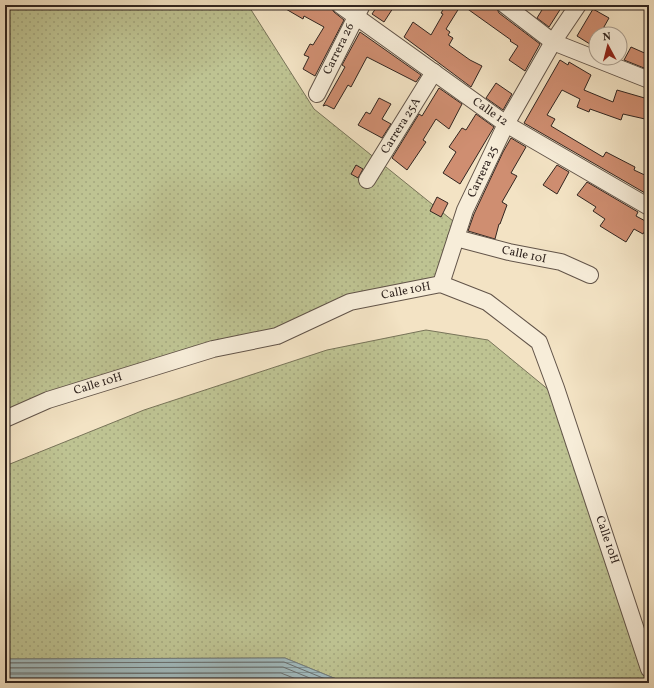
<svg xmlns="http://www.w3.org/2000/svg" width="654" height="688" font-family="Vollkorn,serif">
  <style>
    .grass { fill: url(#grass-dots); stroke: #787459 }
    .water { fill: url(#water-rules); stroke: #747f7f }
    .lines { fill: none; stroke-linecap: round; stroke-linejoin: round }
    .shore { stroke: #697070; stroke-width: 1 }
    .building { fill: #cf8e71; stroke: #312520 }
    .minor-casing { stroke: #625449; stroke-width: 18 }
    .minor { stroke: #f7edd9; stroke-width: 16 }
    .labels { text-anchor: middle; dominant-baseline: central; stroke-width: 3; stroke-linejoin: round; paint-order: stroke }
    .street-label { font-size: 12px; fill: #312520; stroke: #f7edd9 }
  </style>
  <defs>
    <pattern id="grass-dots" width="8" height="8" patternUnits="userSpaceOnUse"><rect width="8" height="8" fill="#bec392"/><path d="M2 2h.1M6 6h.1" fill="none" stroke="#a4a77e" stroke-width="1.8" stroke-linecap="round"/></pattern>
    <pattern id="water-rules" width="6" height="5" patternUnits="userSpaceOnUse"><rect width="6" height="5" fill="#a1bbbf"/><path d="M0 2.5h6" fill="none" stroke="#84989b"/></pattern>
  </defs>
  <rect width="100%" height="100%" fill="#f3e3c4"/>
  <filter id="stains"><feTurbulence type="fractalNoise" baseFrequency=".005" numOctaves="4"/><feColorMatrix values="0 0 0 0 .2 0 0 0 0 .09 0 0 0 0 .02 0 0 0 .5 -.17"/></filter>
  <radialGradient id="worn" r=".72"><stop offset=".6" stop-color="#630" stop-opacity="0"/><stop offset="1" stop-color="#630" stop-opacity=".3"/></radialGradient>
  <g class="grass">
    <path d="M5 5H248L314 109 458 225 439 281 275 333 5 414Z"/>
    <path d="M426 330 488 340 550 391 648 683H346L285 658 5 659V466L144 410 327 350Z"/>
  </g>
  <path class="water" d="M285 658 346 683H5V659Z"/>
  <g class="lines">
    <g class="shore">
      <path d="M5 663 284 662 335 683"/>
      <path d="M5 668 283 667 322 683"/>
      <path d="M5 674 281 673 306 683"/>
    </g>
  </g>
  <g class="building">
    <path d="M279 5H331L332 9 334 12 344 20 315 76 303 69 309 57 304 55 310 44 313 45 324 27 304 16 303 19Z"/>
    <path d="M378 5H395L384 22 372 14Z"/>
    <path d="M446 5H461L446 29 450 32 448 35 453 38 449 45 470 60 482 66 471 87 404 37 413 22 431 35 443 14 441 13Z"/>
    <path d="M462 5H495L499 13 540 44 525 71 509 60 518 46 510 41 511 40Z"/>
    <path d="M545 5H563L549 27 537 18Z"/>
    <path d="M593 9 609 18 600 34H596V41L593 46 577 36Z"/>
    <path d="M360 32 421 75 416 82 367 57 351 87 348 85 334 109 326 105 323 106 345 67 342 65Z"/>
    <path d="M631 47 649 55V70L624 60Z"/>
    <path d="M560 60 568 65 569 62 591 75 584 90 613 102 617 90 648 99 645 119 623 114 621 120 590 109 589 112 577 107 580 99 562 90 547 115 555 119 551 126 603 157 606 152 635 167 634 170 649 177V181L645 193 524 123Z"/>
    <path d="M496 83 512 94 503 110 486 98Z"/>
    <path d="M439 88 462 104 449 129 436 119 423 140 426 142 407 170 392 158 419 114 422 116Z"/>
    <path d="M379 98 391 104 382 119 391 124 382 138 358 125 366 112 370 114Z"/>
    <path d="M476 114 494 127 460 184 443 173 456 152 449 147 462 128 466 130Z"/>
    <path d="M511 138 526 147 511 173 517 176 502 202 507 205 500 224H499L495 239 468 231 474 214 503 152Z"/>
    <path d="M356 165 363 169 358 178 351 174Z"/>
    <path d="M557 165 569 172 557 194 543 185Z"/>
    <path d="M587 182 638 212 636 216 649 223 643 234 634 229 626 242 600 226 605 219 593 211 596 207 577 195Z"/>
    <path d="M437 197 448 203 441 217 430 211Z"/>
  </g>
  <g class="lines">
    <defs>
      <g id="minor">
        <path d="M340 5 506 124 649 207"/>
        <path d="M505 5 553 42 649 80"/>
        <path d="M317 94 362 5"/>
        <path d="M367 180 434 72"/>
        <path d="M456 238 509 252 561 262 590 275"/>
        <path d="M441 284 465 210 506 124 553 42 578 5"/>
        <path d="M5 419 48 400 213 349 277 336 350 302 441 284 487 302 539 342 556 388 649 669"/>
      </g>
    </defs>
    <use href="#minor" class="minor-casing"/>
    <use href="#minor" class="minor"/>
  </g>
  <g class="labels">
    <g class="street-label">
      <text transform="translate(339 49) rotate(-64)">Carrera 26</text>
      <text transform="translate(490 112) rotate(35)">Calle 12</text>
      <text transform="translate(401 126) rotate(-58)">Carrera 25A</text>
      <text transform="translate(483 172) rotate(-65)">Carrera 25</text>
      <text transform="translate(524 255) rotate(12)">Calle 10I</text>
      <text transform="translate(406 291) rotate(-11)">Calle 10H</text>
      <text transform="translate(98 384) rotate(-17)">Calle 10H</text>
      <text transform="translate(607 540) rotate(71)">Calle 10H</text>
    </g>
  </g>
  <rect width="654" height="688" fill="none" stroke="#f3e3c4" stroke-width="20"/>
  <rect x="6" y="6" width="642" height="676" fill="none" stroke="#312520" stroke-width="2"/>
  <rect x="10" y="10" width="634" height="668" fill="none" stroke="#312520"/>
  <g transform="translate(608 46) rotate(353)"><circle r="19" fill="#f7edd9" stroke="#a89d8f"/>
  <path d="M0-3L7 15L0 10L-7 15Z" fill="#8f2418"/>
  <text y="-6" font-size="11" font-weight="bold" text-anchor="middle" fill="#312520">N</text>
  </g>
  <rect width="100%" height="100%" filter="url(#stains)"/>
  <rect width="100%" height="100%" fill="url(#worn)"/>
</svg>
